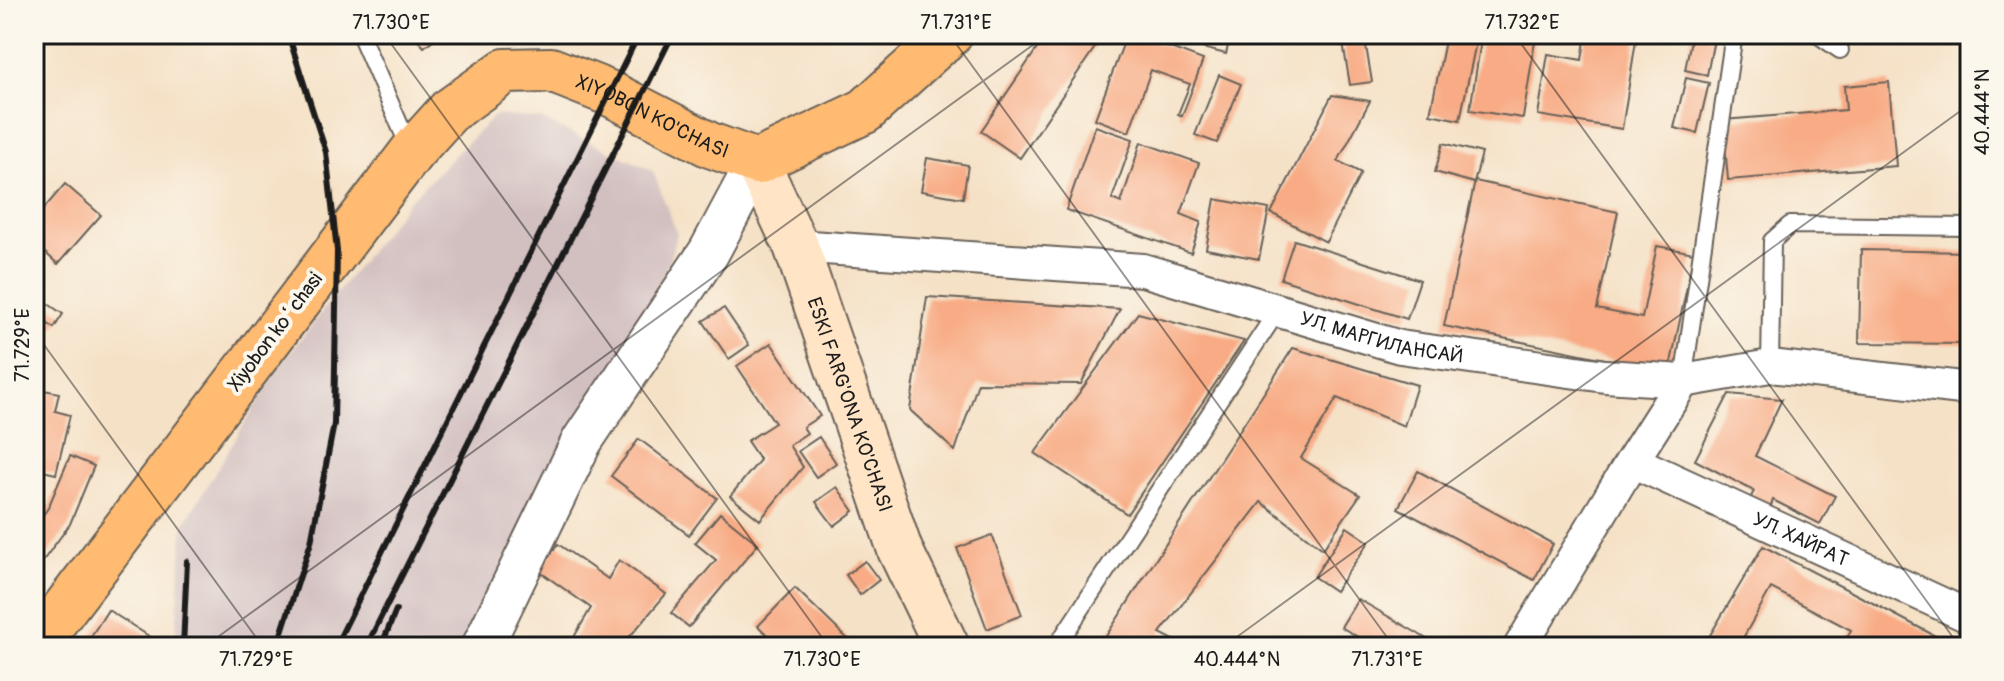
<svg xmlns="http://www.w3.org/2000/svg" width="2004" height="681" font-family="Pangolin,sans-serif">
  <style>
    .industrial { fill: #d2bfc0 }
    .building { fill: #f8ab84 }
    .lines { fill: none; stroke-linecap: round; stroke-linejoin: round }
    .service-casing { stroke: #686158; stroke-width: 20 }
    .minor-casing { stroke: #686158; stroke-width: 36 }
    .tertiary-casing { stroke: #686158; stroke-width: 44 }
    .secondary-casing { stroke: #686158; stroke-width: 48 }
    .primary-casing { stroke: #686158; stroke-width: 48 }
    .service { stroke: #fff; stroke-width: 16 }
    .minor { stroke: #fff; stroke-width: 32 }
    .tertiary { stroke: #fff; stroke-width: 40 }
    .secondary { stroke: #ffe4c6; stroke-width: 44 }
    .primary { stroke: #ffbb71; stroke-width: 44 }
    .rail { stroke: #1c1c1c; stroke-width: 6 }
    .ticks { fill: none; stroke: #1c1c1c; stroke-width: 2; stroke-opacity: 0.45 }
    .labels { text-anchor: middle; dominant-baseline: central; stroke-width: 8; stroke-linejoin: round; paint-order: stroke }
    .street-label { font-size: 20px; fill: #1c1c1c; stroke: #fbf7ec }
    .neatline { fill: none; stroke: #1c1c1c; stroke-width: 3 }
    .ticks-label { font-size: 20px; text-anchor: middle; fill: #1c1c1c }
  </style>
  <rect width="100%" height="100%" fill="#fbf7ec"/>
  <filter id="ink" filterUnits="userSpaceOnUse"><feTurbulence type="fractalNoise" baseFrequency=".0125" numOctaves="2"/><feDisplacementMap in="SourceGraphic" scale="16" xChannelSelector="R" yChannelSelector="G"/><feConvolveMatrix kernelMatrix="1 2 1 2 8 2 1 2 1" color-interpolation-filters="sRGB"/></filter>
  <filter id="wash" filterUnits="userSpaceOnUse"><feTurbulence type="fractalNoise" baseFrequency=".006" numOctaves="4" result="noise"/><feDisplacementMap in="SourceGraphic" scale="32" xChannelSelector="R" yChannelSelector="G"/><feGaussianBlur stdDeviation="1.8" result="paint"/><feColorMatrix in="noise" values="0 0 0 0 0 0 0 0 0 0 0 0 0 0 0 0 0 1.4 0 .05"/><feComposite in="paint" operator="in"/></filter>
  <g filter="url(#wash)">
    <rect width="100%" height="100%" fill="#f5e1c6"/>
    <path class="industrial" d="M495 115 540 119 653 171 677 234 657 300 466 647H175L183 526 278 368 408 202Z"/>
    <g id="blocks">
      <g class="building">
        <path d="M413 34H440L424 47Z"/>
        <path d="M1047 34H1104L1020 158 981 131Z"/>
        <path d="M1127 34H1133L1203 60 1182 116 1178 114 1190 84 1151 70 1129 132 1095 119Z"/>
        <path d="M1148 34H1231L1226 54Z"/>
        <path d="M1356 34H1364L1372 82 1350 85 1342 37Z"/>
        <path d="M1482 34 1535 41 1523 118 1470 110Z"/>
        <path d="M1586 34H1637L1622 129 1538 115 1548 54 1582 60Z"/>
        <path d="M1692 34H1715L1707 75 1685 70Z"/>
        <path d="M1446 36 1476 42 1460 120 1430 114Z"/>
        <path d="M1219 75 1241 84 1217 143 1195 135Z"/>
        <path d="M1686 78 1709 83 1697 133 1674 128Z"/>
        <path d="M1889 82 1896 166 1728 180 1723 120 1846 110 1844 86Z"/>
        <path d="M1332 95 1370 101 1338 161 1361 173 1326 242 1271 213Z"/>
        <path d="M1095 126 1133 139 1112 199 1121 203 1141 142 1199 163 1181 214 1201 222 1191 253 1066 210Z"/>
        <path d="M1443 143 1482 153 1474 183 1435 172Z"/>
        <path d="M927 158 968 165 963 198 921 191Z"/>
        <path d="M1475 181 1618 212 1597 309 1642 318 1657 246 1694 253 1669 372 1444 326Z"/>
        <path d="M65 184 101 215 58 264 34 243V220Z"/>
        <path d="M1215 199 1269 209 1259 259 1206 249Z"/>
        <path d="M1294 240 1420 280 1407 319 1281 279Z"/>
        <path d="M1861 250 1970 252V344L1859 343Z"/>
        <path d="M38 297 63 314 54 328 34 314V303Z"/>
        <path d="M927 297 1120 309 1081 384 978 383 955 451 910 410Z"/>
        <path d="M724 308 749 345 729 359 703 321Z"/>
        <path d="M1138 313 1244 341 1127 514 1035 453Z"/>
        <path d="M771 343 820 416 803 427 807 433 789 445 803 467 760 520 730 496 760 460 747 441 775 423 737 366Z"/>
        <path d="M1293 348 1417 385 1404 426 1337 398 1301 458 1360 495 1323 549 1261 502 1160 633 1187 647H1099Z"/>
        <path d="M34 388 59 393 55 411 70 415 56 474 34 469Z"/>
        <path d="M1729 394 1782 399 1755 456 1835 496 1820 524 1773 500 1770 509 1750 499 1754 491 1695 460Z"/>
        <path d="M819 437 836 463 816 477 798 451Z"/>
        <path d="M639 439 717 498 689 535 611 476Z"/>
        <path d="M70 456 94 466 70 524 34 573V527L48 508Z"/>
        <path d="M1418 471 1553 544 1534 580 1398 508Z"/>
        <path d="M837 487 854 511 834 526 816 502Z"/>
        <path d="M720 513 758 544 689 627 671 613 716 560 695 543Z"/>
        <path d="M1347 527 1369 542 1335 591 1314 577Z"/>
        <path d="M992 535 1022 615 987 629 957 548Z"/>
        <path d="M558 544 608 579 619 560 666 594 621 647H585L574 637 591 608 539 571Z"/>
        <path d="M1763 546 1867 600 1956 647H1842L1851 630 1771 588 1738 647H1703Z"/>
        <path d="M865 561 879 580 860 595 846 575Z"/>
        <path d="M795 588 856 647H780L758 626Z"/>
        <path d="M1358 599 1417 633 1439 647H1375L1341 627Z"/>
        <path d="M108 610 166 647H84Z"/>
      </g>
    </g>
  </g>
  <g filter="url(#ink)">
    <use href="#blocks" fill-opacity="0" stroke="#686158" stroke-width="2"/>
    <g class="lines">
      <defs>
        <g id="service">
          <path d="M360 34 411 151"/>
          <path d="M1817 34 1840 50"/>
          <path d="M1770 366 1772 241 1790 225 1970 227"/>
          <path d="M1683 381 1734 34"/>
          <path d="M1056 647 1278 310"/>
        </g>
        <g id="minor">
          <path id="s1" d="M796 246 1143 270 1400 347 1605 376 1683 381 1770 366 1970 389"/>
          <path id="s2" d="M1632 461 1970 617"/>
          <path d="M1520 647 1632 461 1683 381"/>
        </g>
        <path id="tertiary" d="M482 647 582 441 709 252 757 162"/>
        <g id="secondary">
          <path id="s3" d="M757 162 796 246 900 550 947 647"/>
        </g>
        <g id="primary">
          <path id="s4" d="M35 647 412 152 449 111 505 71 551 70 609 93 710 145 757 162 865 111 950 34"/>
        </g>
      </defs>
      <use href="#service" class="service-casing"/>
      <use href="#minor" class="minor-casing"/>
      <use href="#tertiary" class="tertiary-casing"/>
      <use href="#secondary" class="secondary-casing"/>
      <use href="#primary" class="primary-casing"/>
      <use href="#service" class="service"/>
      <use href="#minor" class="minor"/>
      <use href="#tertiary" class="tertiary"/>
      <use href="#secondary" class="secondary"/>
      <use href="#primary" class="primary"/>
      <g class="rail">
        <path d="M183 647 187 561"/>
        <path d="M277 647 311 542 334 424 337 251 326 152 288 34"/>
        <path d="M335 647 639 34"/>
        <path d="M366 647 673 34"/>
        <path d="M381 647 396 610"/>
      </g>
    </g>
  </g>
  <path class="ticks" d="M384 34 829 647M949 34 1394 647M1514 34 1960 647M34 331 263 647M204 647 1048 34M1223 647 1970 104"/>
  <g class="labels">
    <g class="street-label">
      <text stroke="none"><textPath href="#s4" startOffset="904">XIYOBON KO'CHASI</textPath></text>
      <text transform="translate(275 332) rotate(-53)">Xiyobon koʻchasi</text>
      <text stroke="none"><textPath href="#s1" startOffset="596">УЛ. МАРГИЛАНСАЙ</textPath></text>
      <text stroke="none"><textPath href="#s3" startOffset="260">ESKI FARG'ONA KO'CHASI</textPath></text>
      <text stroke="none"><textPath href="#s2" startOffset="186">УЛ. ХАЙРАТ</textPath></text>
    </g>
  </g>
  <rect width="2004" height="681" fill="none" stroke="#fbf7ec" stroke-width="88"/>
  <rect x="44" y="44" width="1916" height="593" class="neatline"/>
  <g class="ticks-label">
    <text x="391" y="29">71.730°E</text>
    <text x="956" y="29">71.731°E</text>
    <text x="1522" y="29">71.732°E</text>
    <text transform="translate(1982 112) rotate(-90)" y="7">40.444°N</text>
    <text transform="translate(22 345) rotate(-90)" y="7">71.729°E</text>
    <text x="256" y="666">71.729°E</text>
    <text x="822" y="666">71.730°E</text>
    <text x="1237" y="666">40.444°N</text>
    <text x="1387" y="666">71.731°E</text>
  </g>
</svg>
